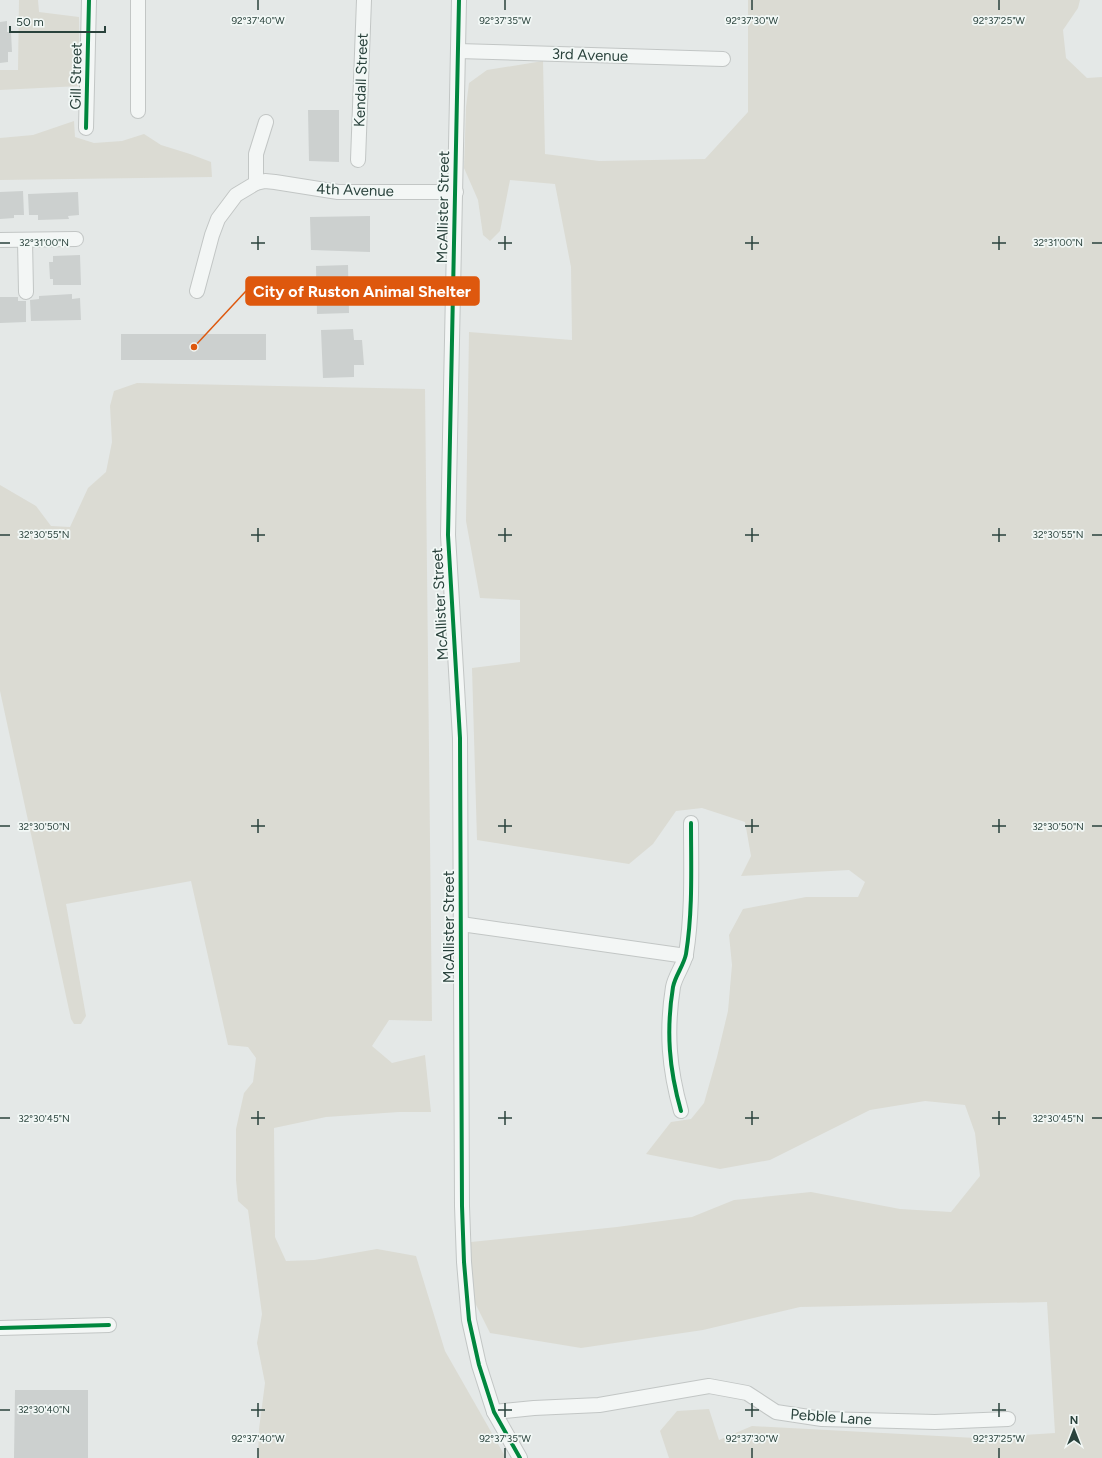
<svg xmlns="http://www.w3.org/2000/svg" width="1102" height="1458" font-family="Figtree,sans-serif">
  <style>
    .green { fill: #dbdbd3 }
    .building { fill: #ccd0cf }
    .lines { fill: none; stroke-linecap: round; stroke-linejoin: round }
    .minor-casing { stroke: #c2c6c5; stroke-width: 16 }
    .minor { stroke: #f3f6f5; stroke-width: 14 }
    .cycleway-casing { stroke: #f2f8f6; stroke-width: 6 }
    .cycleway { stroke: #00873e; stroke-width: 4 }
    .ticks { fill: none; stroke: #2a423c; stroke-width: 1.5 }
    .labels { text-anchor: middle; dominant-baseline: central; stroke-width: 3.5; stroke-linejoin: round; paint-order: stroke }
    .street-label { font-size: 15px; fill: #2a423c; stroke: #f2f8f6 }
    .ticks-label { font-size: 10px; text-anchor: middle; fill: #2a423c; stroke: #f2f8f6; stroke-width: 3.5; stroke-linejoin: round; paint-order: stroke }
    .leader { fill: none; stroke: #de580e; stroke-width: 1.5 }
    .callout-dot { fill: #de580e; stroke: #f2f8f6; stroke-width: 1.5 }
    .callout { fill: #de580e; stroke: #de580e; stroke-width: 1.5 }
    .callout-label { font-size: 16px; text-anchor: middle; font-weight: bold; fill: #fff }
  </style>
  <rect width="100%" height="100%" fill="#e4e8e7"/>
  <g class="green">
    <path d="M19 0H38L39 12 79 17 80 86 0 90V70H18Z"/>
    <path d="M748 0H1080L1078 8 1063 30 1066 58 1087 78 1102 77V1458H669L660 1431 677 1411 709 1409 719 1440 752 1426 976 1438 1055 1433 1047 1302 800 1307 703 1330 581 1348 490 1333 472 1297 471 1242 617 1227 692 1217 734 1200 811 1192 900 1209 951 1212 980 1176 975 1133 965 1105 925 1101 870 1110 770 1160 720 1169 646 1154 671 1122 691 1119 704 1103 717 1057 728 1011 732 965 729 935 743 909 806 897H858L865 882 849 870 741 876 751 856 745 822 702 808 676 811 653 844 629 864 477 840 472 668 520 662V600L480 598 466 521 469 332 572 340 571 267 555 184 510 180 500 231 490 241 483 235 478 200 464 168 466 107 469 83 487 70 543 61 545 154 599 161 705 159 748 112Z"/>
    <path d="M74 121 75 137 94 143 122 141 144 134 161 145 190 154 211 162 212 177 0 180V138L33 135Z"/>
    <path d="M137 383 425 389 432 1021 389 1020 372 1046 392 1063 425 1055 431 1112H399L326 1117 274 1128 275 1237 286 1261 314 1260 377 1249 416 1256 445 1351 506 1458H258L259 1429 265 1383 257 1343 262 1314 248 1210 238 1201 236 1180V1129L244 1093 253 1082 256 1058 248 1047 228 1045 191 881 66 904 86 1016 81 1024H74L71 1019 0 691V485L36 506 51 526 70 527 88 488 106 472 112 442 110 406 114 391Z"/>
  </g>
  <g class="building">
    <path d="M7 21V32H11L12 52H8V62L0 63V22Z"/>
    <path d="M308 110H339V162L309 161Z"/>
    <path d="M23 191 24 215H14V218L0 219V192Z"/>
    <path d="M78 192 79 215 68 216 69 219 38 220V215H29L28 194Z"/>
    <path d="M370 216V252L311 250 310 217Z"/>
    <path d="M80 255 81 285H53V279H50L49 262H53V256Z"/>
    <path d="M348 265 349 313 317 314 316 266Z"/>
    <path d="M72 294V299L80 298 81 320 31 321 30 300 39 299V296Z"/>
    <path d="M0 297H18V301H26V322L0 323Z"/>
    <path d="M353 329 354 340H362L364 365H354V377L323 378 321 330Z"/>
    <rect x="121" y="334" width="145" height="26"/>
    <path d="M15 1390H88V1458H14Z"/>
  </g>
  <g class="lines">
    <defs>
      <g id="minor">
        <path d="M138 0V111"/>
        <path d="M459 0 448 535 460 738 462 1206 464 1262 469 1320 479 1365 494 1412 520 1458"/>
        <path d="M458 51 723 59"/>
        <path d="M86 128 89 0"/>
        <path d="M358 160 364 0"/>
        <path d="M256 183 265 181 275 182 338 192H456"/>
        <path d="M0 240 76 239"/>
        <path d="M25 240 26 292"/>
        <path d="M197 291 212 235 218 219 236 195 256 183V154L266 122"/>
        <path d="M461 924 686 956"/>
        <path d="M681 1111C669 1069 666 1031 673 987 675 976 684 965 686 954 693 910 691 867 691 823"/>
        <path d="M0 1328 109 1325"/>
        <path d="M494 1412 534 1408 599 1405 709 1386 747 1393 776 1412 822 1419 935 1422 1008 1419"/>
      </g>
    </defs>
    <use href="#minor" class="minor-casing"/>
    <use href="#minor" class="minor"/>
    <defs>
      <g id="cycleway">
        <path d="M459 0 448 535 460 738 462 1206 464 1262 469 1320 479 1365 494 1412 520 1458"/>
        <path d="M86 128 89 0"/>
        <path d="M681 1111C669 1069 666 1031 673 987 675 976 684 965 686 954 693 910 691 867 691 823"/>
        <path d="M0 1328 109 1325"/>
      </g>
    </defs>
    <use href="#cycleway" class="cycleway-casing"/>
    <use href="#cycleway" class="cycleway"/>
  </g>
  <path class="ticks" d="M258 0V10M505 0V10M752 0V10M999 0V10M258 236V250M505 236V250M752 236V250M999 236V250M0 243H10M251 243H265M498 243H512M745 243H759M992 243H1006M1092 243H1102M258 528V542M505 528V542M752 528V542M999 528V542M0 535H10M251 535H265M498 535H512M745 535H759M992 535H1006M1092 535H1102M258 819V833M505 819V833M752 819V833M999 819V833M0 826H10M251 826H265M498 826H512M745 826H759M992 826H1006M1092 826H1102M258 1111V1125M505 1111V1125M752 1111V1125M999 1111V1125M0 1118H10M251 1118H265M498 1118H512M745 1118H759M992 1118H1006M1092 1118H1102M258 1403V1417M505 1403V1417M752 1403V1417M999 1403V1417M0 1410H10M251 1410H265M498 1410H512M745 1410H759M992 1410H1006M258 1448V1458M505 1448V1458M752 1448V1458M999 1448V1458"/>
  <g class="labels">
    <g class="street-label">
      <text transform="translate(590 55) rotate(2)">3rd Avenue</text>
      <text transform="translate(76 76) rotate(-89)">Gill Street</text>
      <text transform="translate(361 80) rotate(-88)">Kendall Street</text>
      <text transform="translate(355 190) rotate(2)">4th Avenue</text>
      <text transform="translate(443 207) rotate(-89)">McAllister Street</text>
      <text transform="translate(440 604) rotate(-93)">McAllister Street</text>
      <text transform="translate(449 927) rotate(-90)">McAllister Street</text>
      <text transform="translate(831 1417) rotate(4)">Pebble Lane</text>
    </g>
  </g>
  <g class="ticks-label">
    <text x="258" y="24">92°37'40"W</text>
    <text x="505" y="24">92°37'35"W</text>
    <text x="752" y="24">92°37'30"W</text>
    <text x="999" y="24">92°37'25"W</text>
    <text x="44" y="246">32°31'00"N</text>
    <text x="1058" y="246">32°31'00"N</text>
    <text x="44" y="538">32°30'55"N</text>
    <text x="1058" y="538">32°30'55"N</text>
    <text x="44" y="830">32°30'50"N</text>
    <text x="1058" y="830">32°30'50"N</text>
    <text x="44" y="1122">32°30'45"N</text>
    <text x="1058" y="1122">32°30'45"N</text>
    <text x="44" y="1413">32°30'40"N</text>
    <text x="258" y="1442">92°37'40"W</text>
    <text x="505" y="1442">92°37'35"W</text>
    <text x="752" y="1442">92°37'30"W</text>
    <text x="999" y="1442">92°37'25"W</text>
  </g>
  <path class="leader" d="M194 347L246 291"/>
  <circle class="callout-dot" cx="194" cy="347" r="4"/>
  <rect class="callout" x="246" y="277" width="233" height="28" rx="4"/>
  <g class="callout-label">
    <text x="362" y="297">City of Ruston Animal Shelter</text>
  </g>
  <g transform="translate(1074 1430)" stroke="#f2f8f6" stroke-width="3" paint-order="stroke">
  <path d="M0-3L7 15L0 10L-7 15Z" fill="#2a423c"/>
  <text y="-6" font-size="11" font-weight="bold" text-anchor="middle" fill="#2a423c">N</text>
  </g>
  <path d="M10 26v6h95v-6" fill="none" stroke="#2a423c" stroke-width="2"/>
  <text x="16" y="26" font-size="12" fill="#2a423c" stroke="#f2f8f6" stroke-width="3" paint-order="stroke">50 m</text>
</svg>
